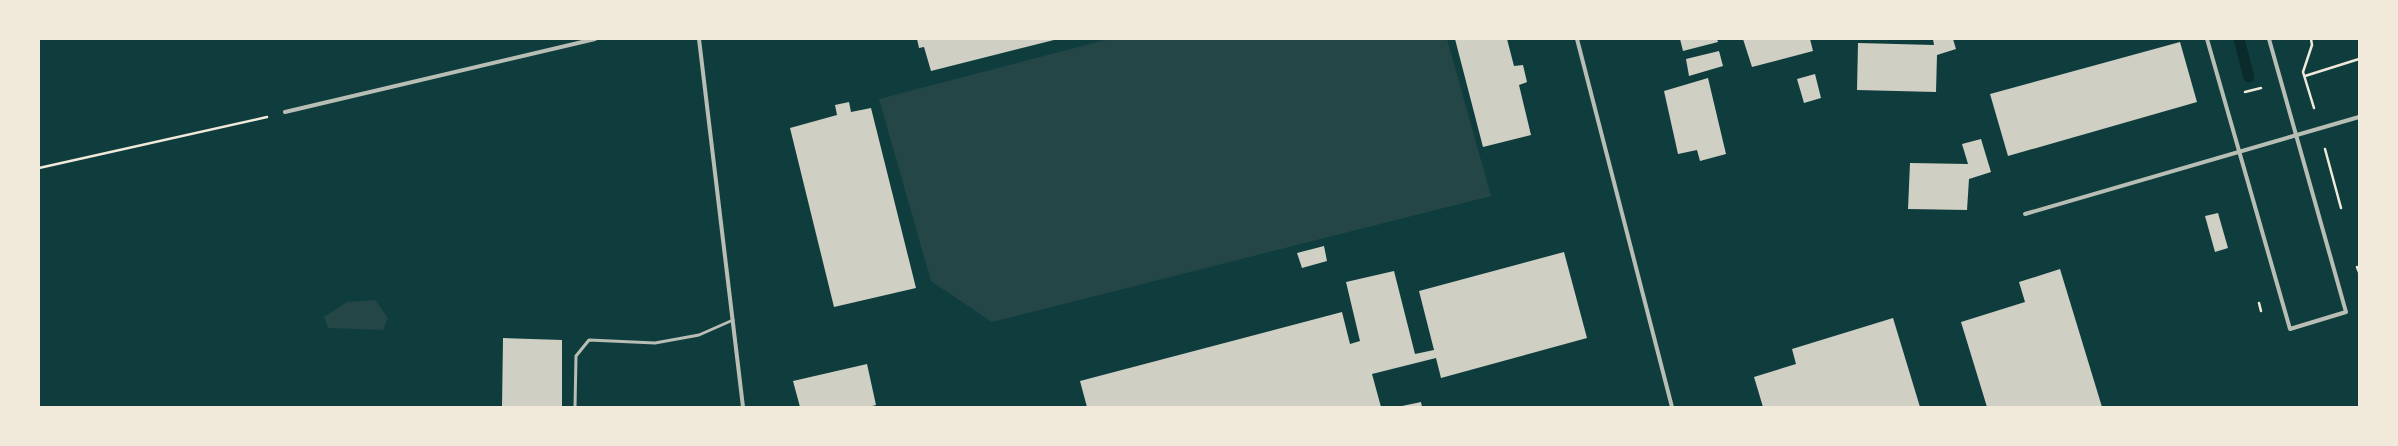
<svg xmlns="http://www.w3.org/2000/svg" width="2398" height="446" font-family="'Playfair Display',serif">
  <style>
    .green { fill: #244646 }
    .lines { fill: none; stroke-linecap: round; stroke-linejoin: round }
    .stream { stroke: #0a2a2b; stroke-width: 11 }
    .building { fill: #cfcfc3 }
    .path { stroke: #f1e9da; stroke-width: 2.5 }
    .service { stroke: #b8beb3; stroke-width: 3 }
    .minor { stroke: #b8beb3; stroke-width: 4 }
  </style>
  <rect width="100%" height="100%" fill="#0f3d3e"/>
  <g class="green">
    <path d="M1109 39H1447L1491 196 992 322 931 281 879 99Z"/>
    <path d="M375 300 388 318 383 330 328 328 324 317 347 302Z"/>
  </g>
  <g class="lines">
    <path class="stream" d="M2239 39 2249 77"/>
  </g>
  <g class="building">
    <path d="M917 39H1054V40L931 71 924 47 919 48Z"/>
    <path d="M1455 39H1507L1514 66 1523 65 1527 82 1519 85 1531 135 1483 147Z"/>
    <path d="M1680 39H1717L1718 42 1683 51Z"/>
    <path d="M1743 39H1810L1813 51 1752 67Z"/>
    <path d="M1933 39H1953L1956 49 1937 55 1936 92 1857 90 1858 43 1934 45Z"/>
    <path d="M2180 42 2197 102 2008 156 1990 94Z"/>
    <path d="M1719 51 1723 66 1689 76 1686 59Z"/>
    <path d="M1815 74 1821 98 1804 103 1797 79Z"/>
    <path d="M1708 78 1726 154 1700 161 1697 150 1678 154 1664 91Z"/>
    <path d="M849 102 851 112 871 108 916 288 834 307 790 128 837 115 835 105Z"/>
    <path d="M1981 139 1991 172 1969 179 1967 210 1908 209 1910 163 1968 164 1962 144Z"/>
    <path d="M2218 213 2228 248 2215 252 2205 216Z"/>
    <path d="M1324 246 1327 261 1302 268 1297 253Z"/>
    <path d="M1564 252 1587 338 1441 378 1436 358 1372 374 1381 407H1087L1080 381 1342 312 1350 344 1360 341 1346 282 1394 271 1415 354 1434 350 1419 291Z"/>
    <path d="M2060 269 2102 407H1987L1961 322 2025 302 2019 282Z"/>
    <path d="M1893 318 1920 407H1763L1754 377 1796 364 1792 349Z"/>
    <path d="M503 338 562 340V407H502Z"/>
    <path d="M867 364 876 405 868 407H800L793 381Z"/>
    <path d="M1421 402 1422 407H1402V406Z"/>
  </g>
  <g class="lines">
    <g class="path">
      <path d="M2311 39 2312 45 2303 72 2314 108"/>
      <path d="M2305 76 2359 59"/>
      <path d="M2245 92 2261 88"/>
      <path d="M2325 149 2341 208"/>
      <path d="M39 168 267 117"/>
      <path d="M2357 267 2359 272"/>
      <path d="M2259 303 2261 311"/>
    </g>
    <path class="service" d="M575 407 576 356 589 340 655 343 699 335 733 320"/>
    <g class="minor">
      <path d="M699 39 743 407"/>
      <path d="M1577 39 1672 407"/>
      <path d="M2207 39 2290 329 2346 312 2269 39"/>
      <path d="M285 112 595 39"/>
      <path d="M2025 214 2359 117"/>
    </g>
  </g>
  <rect width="2398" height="446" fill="none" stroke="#f1e9da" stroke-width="80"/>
</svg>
